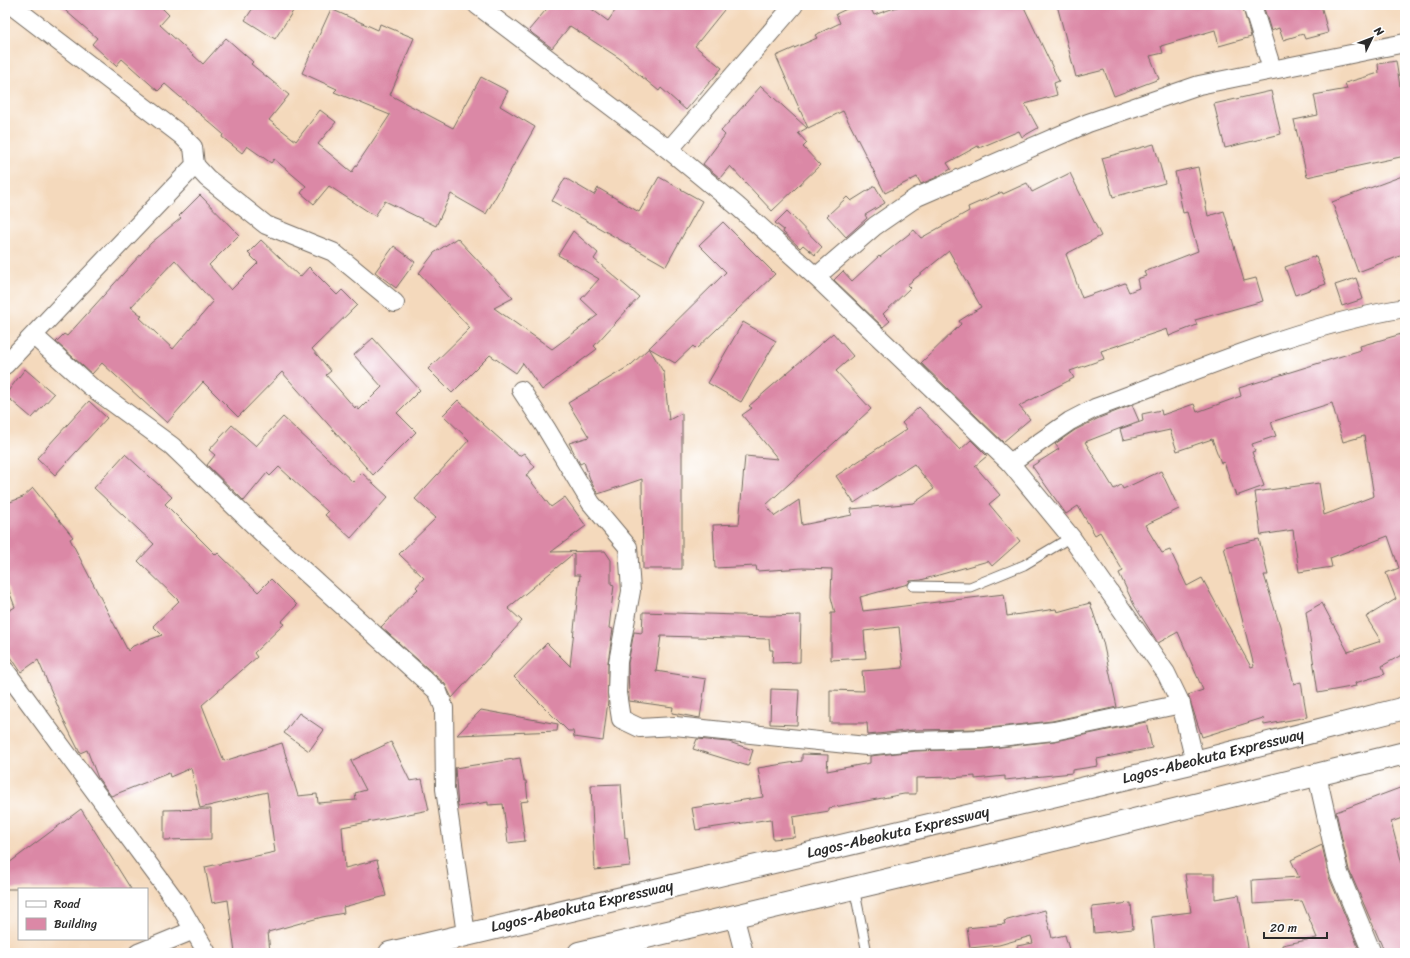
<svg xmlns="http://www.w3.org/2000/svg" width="1410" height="958" font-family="Sriracha,sans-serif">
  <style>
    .building { fill: #db88a6; fill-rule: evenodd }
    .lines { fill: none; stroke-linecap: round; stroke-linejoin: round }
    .service-casing { stroke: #71685e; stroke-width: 11 }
    .minor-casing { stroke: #71685e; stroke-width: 20 }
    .trunk-casing { stroke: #71685e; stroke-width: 24 }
    .service { stroke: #fff; stroke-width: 9 }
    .minor { stroke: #fff; stroke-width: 18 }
    .trunk { stroke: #fff; stroke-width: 22 }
    .labels { text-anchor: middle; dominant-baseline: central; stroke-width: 3.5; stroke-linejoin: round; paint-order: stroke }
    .street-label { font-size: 15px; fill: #2b2b2b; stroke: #fff }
  </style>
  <rect width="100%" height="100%" fill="#fff"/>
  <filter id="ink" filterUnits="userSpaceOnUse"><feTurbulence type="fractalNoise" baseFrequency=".025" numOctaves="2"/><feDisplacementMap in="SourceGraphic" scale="8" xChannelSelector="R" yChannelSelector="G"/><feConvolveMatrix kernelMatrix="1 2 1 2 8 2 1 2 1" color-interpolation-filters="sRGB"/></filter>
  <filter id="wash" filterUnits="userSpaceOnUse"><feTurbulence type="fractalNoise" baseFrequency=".012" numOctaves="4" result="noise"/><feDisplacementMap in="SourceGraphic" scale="16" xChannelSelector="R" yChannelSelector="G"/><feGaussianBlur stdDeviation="0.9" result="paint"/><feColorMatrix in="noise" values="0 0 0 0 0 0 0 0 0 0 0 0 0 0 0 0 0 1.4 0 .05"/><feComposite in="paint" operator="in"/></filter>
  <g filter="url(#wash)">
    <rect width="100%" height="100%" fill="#f4d9bc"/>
    <g id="blocks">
      <g class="building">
        <path d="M59 5H159L169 15 160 25 203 64 226 38 253 62 251 64 289 95 269 120 296 141 320 110 336 122 318 144 352 172 390 115 334 92 337 89 302 73 331 9 378 30 380 24 414 38 390 95 453 128 481 77 508 91 500 106 535 127 486 214 451 194 436 226 385 201 375 216 329 186 314 204 301 193 306 186 274 159 271 163 247 146 242 153 222 137 223 134 165 84 158 91 122 59 116 66 92 44 97 38Z"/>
        <path d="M255 5H297L275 39 245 20Z"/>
        <path d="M550 5H586L608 21 619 5H728L695 46 722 68 686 110 661 88 659 91 619 58 570 26 552 48 533 34 529 30Z"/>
        <path d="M855 5H869L874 15 903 5H1023L1059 81 1054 83 1057 95 1025 104 1038 128 1022 137 1019 131 979 148 978 146 947 163 951 169 935 178 921 184 917 177 885 193 843 111 808 128 776 56 817 38 815 35 840 23 836 14Z"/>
        <path d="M1057 5H1242L1251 37 1219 46 1215 30 1161 46 1163 53 1150 56 1159 79 1114 96 1104 70 1076 77Z"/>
        <path d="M1263 5H1321L1328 33 1305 39 1303 34 1283 40 1279 28 1271 31Z"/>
        <path d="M1396 61 1400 86 1405 84V156L1307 177 1294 120 1318 115 1314 95 1347 89 1345 83 1379 73 1378 64Z"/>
        <path d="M761 86 807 128 798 133 807 143 803 147 820 165 772 211 730 166 720 178 703 164 725 135 721 131Z"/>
        <path d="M1271 91 1281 134 1225 148 1214 104Z"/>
        <path d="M1154 144 1165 183 1113 197 1102 158Z"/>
        <path d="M1198 167 1208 216 1224 211 1244 281 1256 278 1263 301 1195 320 1197 325 1169 336 1167 329 1101 351 1104 359 1070 371 1074 378 1019 406 1030 419 1003 442 921 363 961 324 959 321 981 307 949 251 907 285 910 288 883 314 890 321 883 327 834 280 843 271 852 281 879 256 880 257 914 230 921 238 969 211 968 207 1002 192 1003 194 1027 183 1032 192 1070 173 1101 236 1066 254 1082 298 1125 283 1129 292 1139 288 1137 279 1146 276 1144 272 1198 251 1187 212 1183 213 1175 172Z"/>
        <path d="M1405 175V254L1358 272 1332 202Z"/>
        <path d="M659 177 702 201 666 266 552 201 565 178 594 195 598 188 639 212Z"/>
        <path d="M875 186 885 203 865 215 867 218 846 237 827 216 847 197 851 201Z"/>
        <path d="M200 195 239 235 209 265 231 290 258 263 248 253 261 240 300 277 309 267 337 295 342 290 357 305 312 349 331 371 326 375 355 408 356 406 359 410 382 387 354 355 373 338 420 390 397 413 416 432 373 475 282 372 238 417 203 382 167 423 102 363 92 374 56 342 64 334 67 336 151 243 181 218 179 216ZM175 260 213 302 173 349 140 318 142 316 131 307Z"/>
        <path d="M787 211 822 247 815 255 803 245 800 248 783 232 784 230 775 223Z"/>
        <path d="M723 222 775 274 696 349 693 346 675 363 649 348 726 272 699 245Z"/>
        <path d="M573 231 598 253 594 259 639 297 594 346 597 349 542 390 523 363 516 373 490 355 452 393 428 369 470 328 419 273 434 253 457 238 513 298 494 308 552 349 598 315 581 299 599 279 558 255Z"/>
        <path d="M394 246 415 262 396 288 375 272Z"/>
        <path d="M1316 256 1326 284 1295 295 1285 267Z"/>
        <path d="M1356 278 1363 299 1342 306 1335 285Z"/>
        <path d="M743 322 776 341 741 402 708 383Z"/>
        <path d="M833 333 853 356 836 371 871 409 766 505 775 516 799 500 802 525 852 515 851 509 914 503 934 489 914 464 854 503 836 476 907 429 902 423 919 407 960 450 971 440 987 456 975 466 1000 495 989 504 1020 541 992 566 988 561 921 580 910 581 908 584 860 597 863 611 1004 594 1007 616 1056 609 1057 612 1090 603 1103 642 1117 707 1052 721 981 729 914 730 868 735 867 723H830V690L864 691 862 671 903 668 899 627 864 631 866 658 831 660V613H835L831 597 832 569 803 568 757 571 756 566 715 568 713 525 739 524 745 456 778 459 742 415 752 408 749 406Z"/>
        <path d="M1405 333V446H1402L1405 464V653L1382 666 1385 674 1355 683 1356 686 1318 693 1306 612 1322 603 1348 652 1381 641 1366 617 1396 599 1386 573 1399 568 1388 536 1330 558 1332 567 1299 572 1293 530 1261 535 1255 492 1319 483 1324 515 1374 496 1364 436 1343 442 1332 403 1271 422 1276 436 1252 444 1255 451 1252 452 1264 486 1236 496 1224 462 1221 463 1212 439 1177 451 1170 430 1123 440 1120 429 1143 421 1142 414 1161 410 1162 415 1194 404 1197 412 1241 396 1239 388 1361 350 1360 346Z"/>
        <path d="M649 348 664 373 669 420 682 413V569H643L642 479 598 494 591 482 584 462 580 464 569 443 589 437 568 403 631 365Z"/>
        <path d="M25 369 54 394 32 418 5 395Z"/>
        <path d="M458 400 483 424 519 456 524 453 535 467 526 475 551 507 565 497 586 526 551 552 605 551 611 560V584L614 585 609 628 613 629 608 662V701L603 741 574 737 573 731H568L514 677 547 643 570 666 580 575H574V553L508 608 522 621 452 698 445 684 381 627 418 589 416 587 424 578 399 554 436 518 415 499 469 440 443 415Z"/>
        <path d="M89 401 107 418 55 475 37 458Z"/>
        <path d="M1132 405 1139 421 1085 442 1114 489 1121 485 1123 489 1161 471 1179 509 1145 525 1162 553 1170 550 1187 586 1202 578 1251 667 1254 666 1224 547 1259 539 1268 575H1264L1280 626 1294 684 1301 682 1307 717 1264 725 1263 718 1202 737 1188 695 1203 690 1178 632 1158 643 1134 605 1119 573 1123 571 1100 532 1095 535 1078 506 1066 514 1032 466 1059 449 1055 444 1075 430 1099 418Z"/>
        <path d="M283 417 353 482 362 473 388 497 351 538 325 515 328 512 279 467 270 476 267 473 244 501 207 465 215 455 209 450 232 425 256 446Z"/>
        <path d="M125 454 172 497 165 504 216 555 218 553 258 592 271 579 297 605 281 622 284 624 254 653 257 657 202 705 224 761 282 743 298 796 317 794 318 803 356 800 355 793 366 790 351 761 391 742 410 781 422 779 429 810 342 827 345 868 377 860 386 896 343 907 344 913 322 917 268 932 270 952 235 953 228 900 212 903 205 867 275 852 267 792 200 808 191 768 170 777 169 773 111 796 98 778 87 750 80 753 65 723 38 660 21 672 5 648V613L15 607 5 580V504L23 497 33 488 73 537 70 539 128 651 133 646 162 635 153 626 179 601 138 561 154 544 94 488Z"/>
        <path d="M643 612 769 616 801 615 800 662 772 663 773 650H770L769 639 661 636 656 671 706 679 700 718 672 713 673 707 629 701 628 663 634 632 642 633Z"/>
        <path d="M771 689 799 690 797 725 770 724Z"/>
        <path d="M481 710 558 724 557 731 457 735Z"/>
        <path d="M299 713 324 730 309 751 284 733Z"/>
        <path d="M1146 722 1152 748 1097 759 1098 766 1072 770V773L1005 780V776L975 779V776L951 778V777L916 778V794H904L829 808V811L793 817 795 837 773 839 771 819 696 830 692 808 763 797 758 768 802 761V754L828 755 827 771 870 763V756L915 751 983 749 1055 741Z"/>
        <path d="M697 739 729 742 753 750 748 766 693 749Z"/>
        <path d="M520 758 524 781H526L528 801 520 802 525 841 508 843 503 804 488 805V802L458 807 455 768Z"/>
        <path d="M621 784 625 838H627L630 866 595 870 591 785Z"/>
        <path d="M1405 786V817L1391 822 1405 875V953H1385L1349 870 1336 812Z"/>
        <path d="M81 809 131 889H5V866Z"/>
        <path d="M211 809V839L164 840V810Z"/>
        <path d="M1322 845 1329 877 1359 949 1343 953H1282V945L1317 938 1302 901 1253 904 1252 880 1299 877 1291 860Z"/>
        <path d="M1185 874H1215V899L1239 895 1249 953H1155L1151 917 1191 912Z"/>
        <path d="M1131 903 1133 929 1094 933 1092 907Z"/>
        <path d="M1045 910 1052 938 1065 935 1070 953H1017V946L1033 943 1031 936 999 945 970 948 967 928 1005 924 1004 921Z"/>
      </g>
    </g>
  </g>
  <g filter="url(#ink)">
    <use href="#blocks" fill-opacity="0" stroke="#71685e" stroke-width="1"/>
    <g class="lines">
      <defs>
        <g id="service">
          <path d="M913 586 970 587 1024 565 1071 537"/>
          <path d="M854 887 867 953"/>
        </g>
        <g id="minor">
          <path d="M477 5 669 150 736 205 816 277 1010 463 1071 537 1166 673 1181 704 1195 762"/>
          <path d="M1252 5 1272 69"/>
          <path d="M669 150 794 5"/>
          <path d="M195 165 207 178 266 225 333 252 395 303"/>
          <path d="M816 277 875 226 917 197 1088 123 1199 85 1405 43"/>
          <path d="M34 336 90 386 172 446 261 532 438 692 444 708 445 789 466 934"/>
          <path d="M5 365 195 165 193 147 181 135 11 5"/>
          <path d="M521 390 546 428 591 503 628 547 631 591 618 662 617 693 621 719 640 728 675 726 866 746 914 741 982 739 1054 731 1181 704"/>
          <path d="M1010 463 1070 421 1095 408C1196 371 1298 326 1405 308"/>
          <path d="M5 670 181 908 207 953"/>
          <path d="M1317 775 1339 873 1372 953"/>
          <path d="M734 915 744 953"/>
          <path d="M138 953 194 930"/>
        </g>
        <g id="trunk">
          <path d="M390 953 1195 762 1405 708"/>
          <path d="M579 953 980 858 1405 753"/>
        </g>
      </defs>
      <use href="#service" class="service-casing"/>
      <use href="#minor" class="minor-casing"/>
      <use href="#trunk" class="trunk-casing"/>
      <use href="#service" class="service"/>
      <use href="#minor" class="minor"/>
      <use href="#trunk" class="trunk"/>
    </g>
  </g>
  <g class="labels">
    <g class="street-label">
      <text transform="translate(1213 756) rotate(-14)">Lagos-Abeokuta Expressway</text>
      <text transform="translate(898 832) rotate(-13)">Lagos-Abeokuta Expressway</text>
      <text transform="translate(582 906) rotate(-13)">Lagos-Abeokuta Expressway</text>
    </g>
  </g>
  <rect width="1410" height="958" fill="none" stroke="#fff" stroke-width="20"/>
  <rect x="18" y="888" width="130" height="52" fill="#ffffff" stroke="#aaaaaa"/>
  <rect x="26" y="901" width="20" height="6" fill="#ffffff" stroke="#aaaaaa"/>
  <text x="54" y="908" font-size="12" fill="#2b2b2b">Road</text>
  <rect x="26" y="918" width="20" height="12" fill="#db88a6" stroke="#aaaaaa"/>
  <text x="54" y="928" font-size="12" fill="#2b2b2b">Building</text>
  <g transform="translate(1372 38) rotate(47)" stroke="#ffffff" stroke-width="3" paint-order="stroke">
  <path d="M0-3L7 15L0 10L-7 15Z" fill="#2b2b2b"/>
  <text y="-6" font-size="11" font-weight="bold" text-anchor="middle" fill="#2b2b2b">N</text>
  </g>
  <path d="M1264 932v6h63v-6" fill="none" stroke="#2b2b2b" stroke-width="2"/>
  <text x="1270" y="932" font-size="12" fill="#2b2b2b" stroke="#ffffff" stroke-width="3" paint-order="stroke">20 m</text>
</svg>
